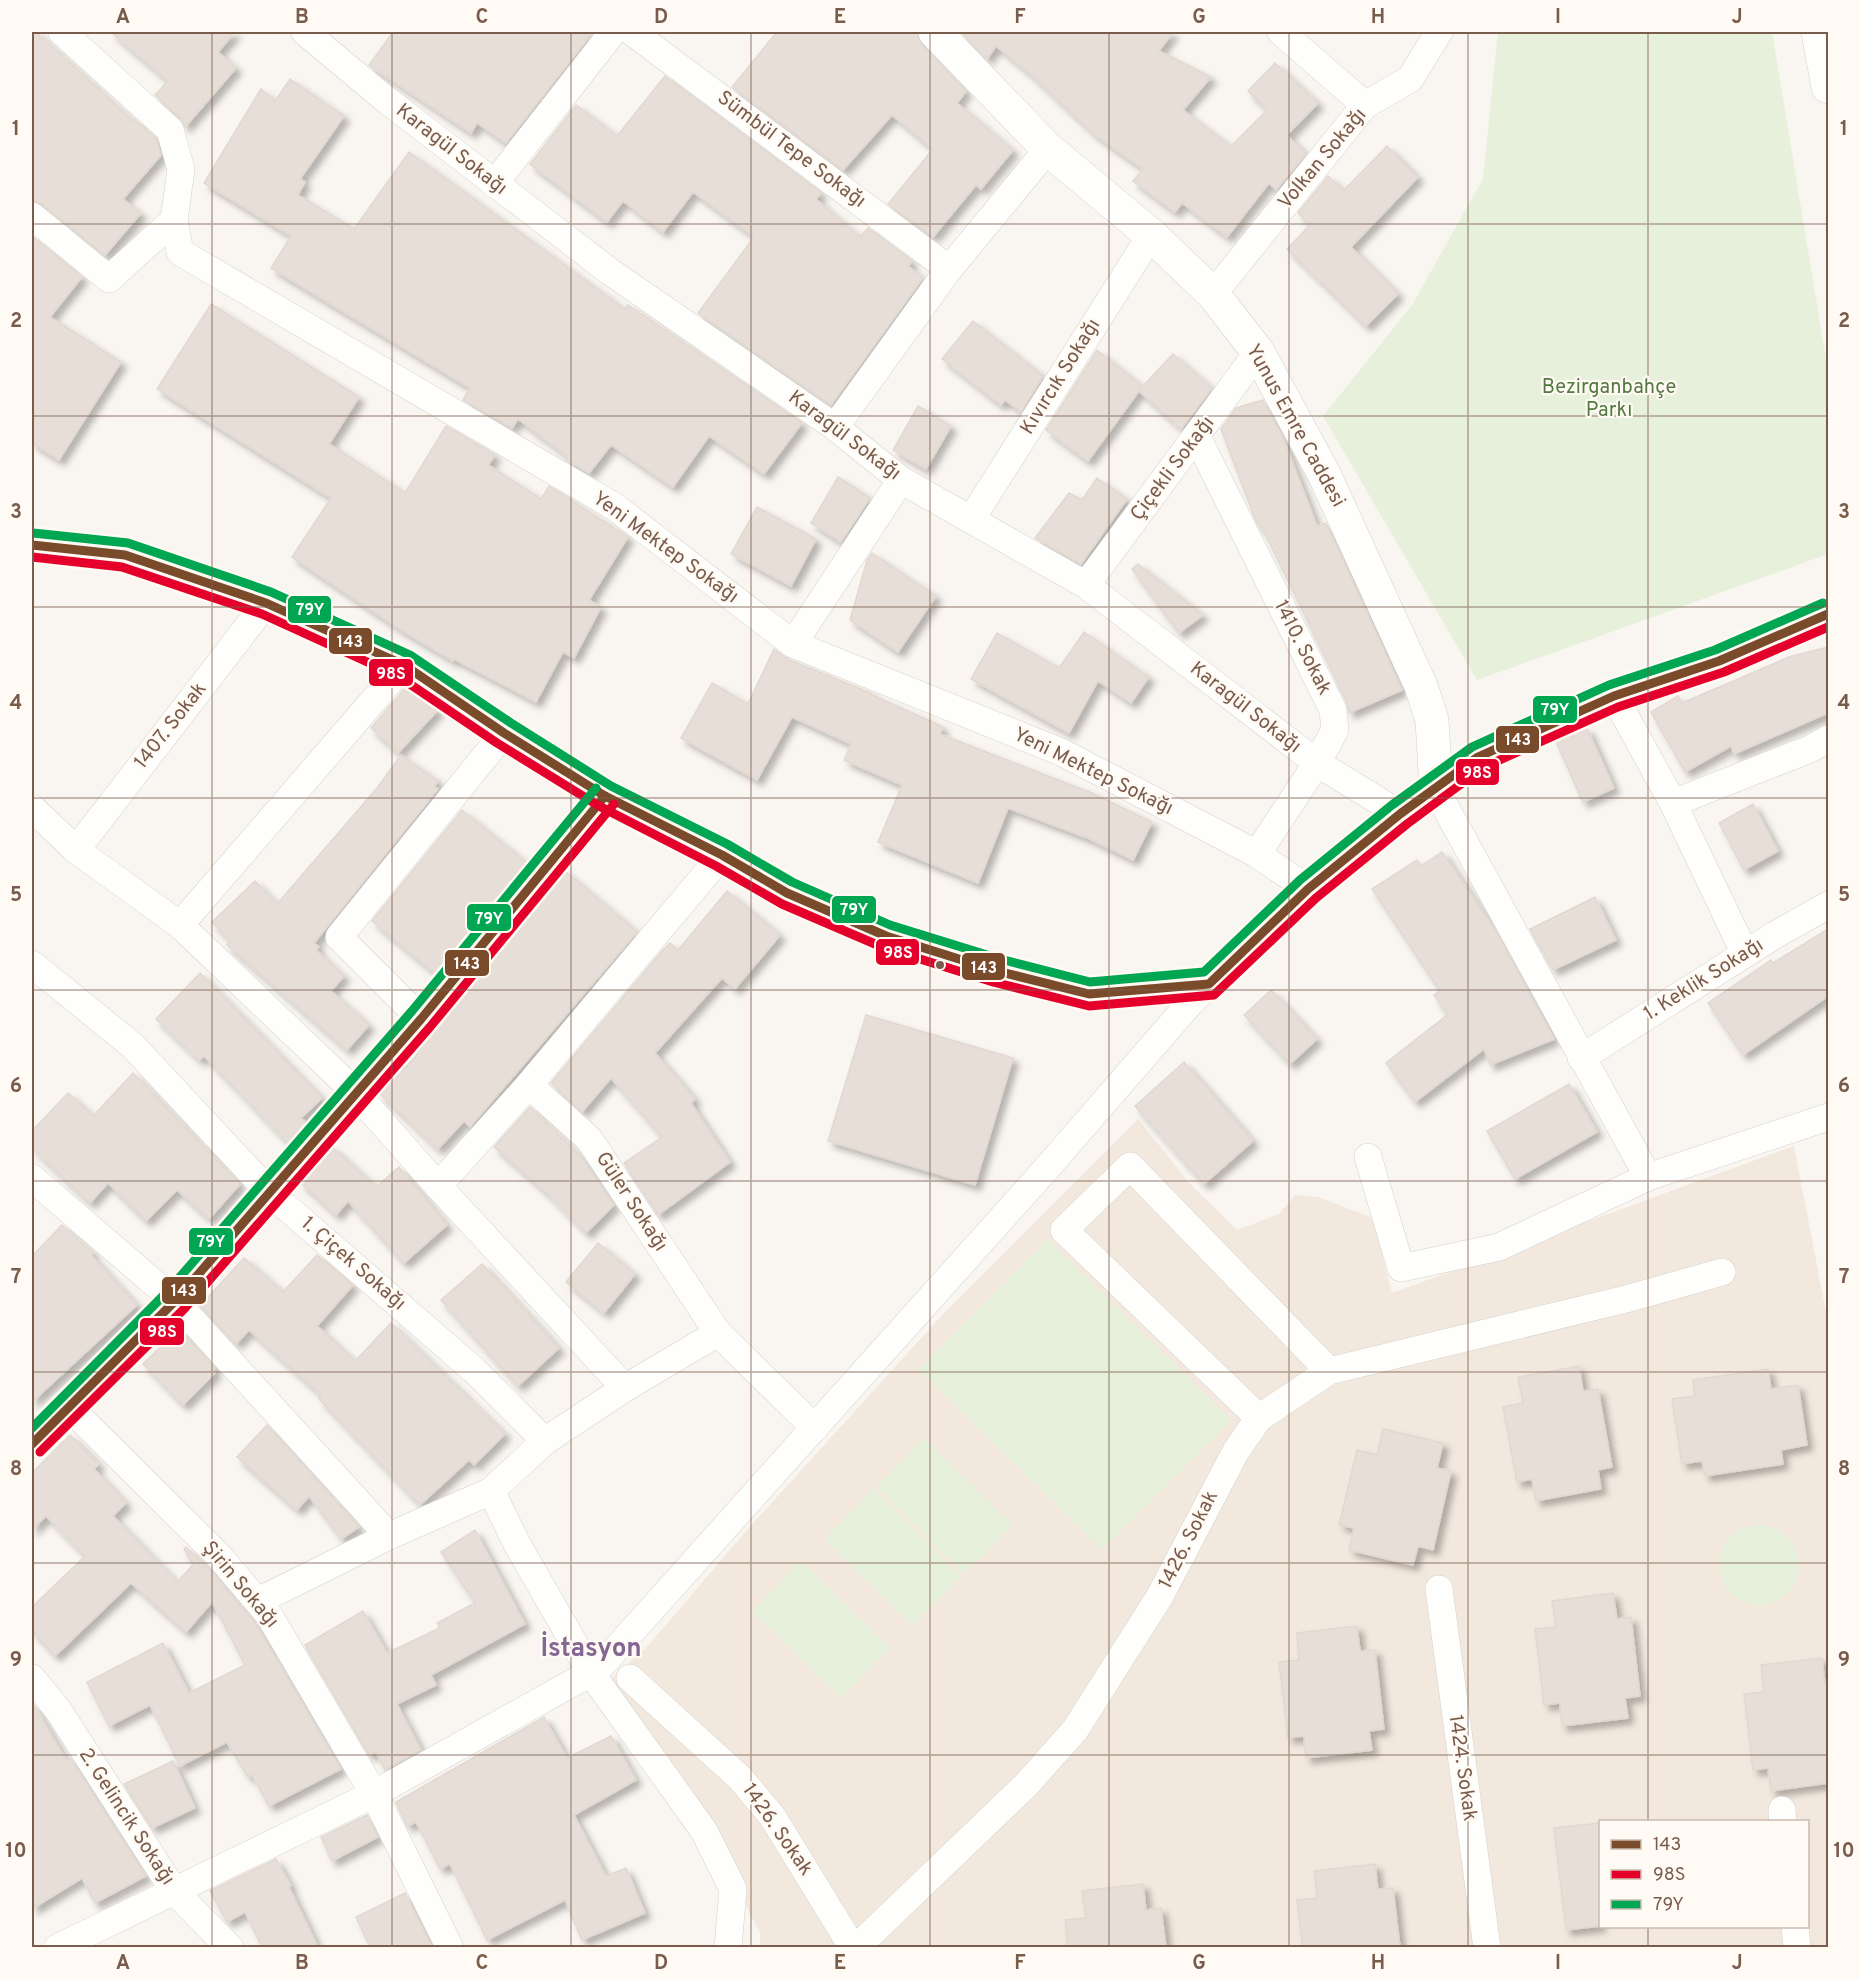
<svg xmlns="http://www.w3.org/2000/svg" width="1860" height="1979" font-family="Overpass,sans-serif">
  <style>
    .residential { fill: #f2e8de; fill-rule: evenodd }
    .green { fill: #e7f0db }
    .building { fill: #e6ded7; stroke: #e2d8d2; stroke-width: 1.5; filter: url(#shadow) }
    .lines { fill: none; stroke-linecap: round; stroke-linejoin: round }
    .minor-casing { stroke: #d7d1cb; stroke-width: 28 }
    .tertiary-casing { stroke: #d7d1cb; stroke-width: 34 }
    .secondary-casing { stroke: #d9d2cb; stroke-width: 34 }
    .minor { stroke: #fefefd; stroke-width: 27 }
    .tertiary { stroke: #fefefd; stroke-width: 33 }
    .secondary { stroke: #fefefd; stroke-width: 33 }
    .bus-1-casing { stroke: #fffaf3; stroke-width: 14 }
    .bus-2-casing { stroke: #fffaf3; stroke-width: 14 }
    .bus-3-casing { stroke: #fffaf3; stroke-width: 14 }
    .bus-1 { stroke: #7a4b2a; stroke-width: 9 }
    .bus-2 { stroke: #e4002b; stroke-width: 9 }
    .bus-3 { stroke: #00a651; stroke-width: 9 }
    .grid { fill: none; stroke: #7a5c4d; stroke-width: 1.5; stroke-opacity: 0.55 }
    .bus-dot { fill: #7a5c4d; stroke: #fffaf3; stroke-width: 2 }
    .labels { text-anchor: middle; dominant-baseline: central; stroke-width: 4.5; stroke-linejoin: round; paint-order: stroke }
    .street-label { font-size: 20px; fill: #7a5c4d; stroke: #fffaf3 }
    .park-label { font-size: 20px; fill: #537a41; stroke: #fffaf3 }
    .district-label { font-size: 26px; font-weight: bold; fill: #846695; stroke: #fffaf3 }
    .line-badge { stroke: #fffaf3; stroke-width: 2 }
    .badge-label { font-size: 16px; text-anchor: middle; font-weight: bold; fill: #fff }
    .neatline { fill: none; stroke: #7a5c4d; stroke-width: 2 }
    .grid-label { font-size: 20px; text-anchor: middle; font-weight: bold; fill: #7a5c4d }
  </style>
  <defs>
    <filter id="shadow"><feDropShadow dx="5.5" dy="5.5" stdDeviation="3" flood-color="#0004"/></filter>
  </defs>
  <rect width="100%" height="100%" fill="#f9f5f0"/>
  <path class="residential" d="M1138 1119 1190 1184 1237 1230 1279 1214 1295 1195 1318 1197 1373 1218 1392 1293 1794 1146 1828 1323V1947H760V1933L686 1790 603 1685 646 1648 747 1530 944 1313ZM1600 1822H1808V1926H1600Z"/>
  <g class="green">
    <path d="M1498 32H1772L1828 371V554L1477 680 1323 416 1412 305 1483 179Z"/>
    <path d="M1048 1239 1231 1420 1102 1550 919 1369Z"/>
    <path d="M924 1438 1013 1525 964 1575 876 1487Z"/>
    <path d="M873 1489 961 1577 912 1626 824 1539Z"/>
    <circle cx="1759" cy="1565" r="40"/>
    <path d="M801 1561 890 1648 841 1698 752 1611Z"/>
  </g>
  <g class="building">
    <path d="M32 32H36L133 121 134 119 156 139 161 155 123 199 141 213 105 255 42 204 32 201Z"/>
    <path d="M111 32H235L218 52 236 68 185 127 181 118 155 95 168 81Z"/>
    <path d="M393 32H593L506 143 477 123 471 133 369 65Z"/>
    <path d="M777 32H917L922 45 966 91 957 103 1013 150 981 189 976 185 933 237 888 204 933 149 892 115 843 170 732 87Z"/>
    <path d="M961 32H1173L1159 51 1211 77 1183 110 1231 146 1267 110 1248 91 1275 63 1318 103 1287 135 1306 154 1276 190 1269 183 1227 237 1182 203 1175 212 1133 181 1143 169 1095 135 1028 72 996 46 987 59Z"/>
    <path d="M665 76 821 193 816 199 860 237 868 228 912 261 908 266 923 278 831 405 698 313 754 237 693 192 663 232 623 201 607 222 530 164 576 105 617 136Z"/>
    <path d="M290 79 344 116 300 179 305 182 298 195 354 229 409 152 625 309 628 305 673 335 802 423 764 474 709 436 673 487 611 445 589 473 565 459 567 456 518 419 512 428 463 400 470 388 271 268 291 236 204 183 261 89 275 101Z"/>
    <path d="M1387 146 1418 177 1351 247 1398 294 1366 326 1287 249 1310 225 1298 213 1328 176 1343 191Z"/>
    <path d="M32 236 82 277 50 317 121 362 59 460 32 443Z"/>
    <path d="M211 304 359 397 329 444 405 493 446 426 495 455 488 465 541 499 549 486 628 537 589 600 601 607 574 658 563 652 536 702 454 659 453 661 398 628 292 557 331 498 157 389Z"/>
    <path d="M973 321 1043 376 1021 412 1005 400 1001 405 942 359Z"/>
    <path d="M1097 350 1142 386 1140 389 1173 354 1212 388 1181 429 1139 391 1088 461 1046 430Z"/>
    <path d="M1263 400 1283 438 1317 526 1326 523 1402 690 1349 713 1347 703 1262 527 1260 528 1255 519 1221 429 1236 408Z"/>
    <path d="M918 406 951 426 926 469 893 450Z"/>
    <path d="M838 477 870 498 841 542 811 523Z"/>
    <path d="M1097 478 1127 499 1081 564 1035 538 1069 493 1082 500Z"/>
    <path d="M757 507 816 539 791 586 731 554Z"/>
    <path d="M872 553 936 596 898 652 850 620 867 560Z"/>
    <path d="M1138 564 1203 615 1179 633 1132 569Z"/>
    <path d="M1084 632 1149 677 1131 703 1098 681 1069 733 971 679 997 633 1059 668Z"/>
    <path d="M1828 647V713L1734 754 1731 746 1685 772 1651 712 1678 696 1682 703 1789 657Z"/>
    <path d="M774 649 787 659 871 693 870 694 943 727 940 734 1092 793 1152 822 1133 860 1090 839 1008 808 978 883 878 842 902 785 844 760 851 744 792 717 757 780 681 738 712 683 748 704Z"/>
    <path d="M407 686 438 710 398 753 371 728Z"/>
    <path d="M1587 728 1614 788 1583 802 1556 742Z"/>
    <path d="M401 755 438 781 434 786 438 789 314 943 319 947 316 950 344 976 331 991 369 1025 347 1050 227 945 230 941 212 922 255 881 277 904 377 788Z"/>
    <path d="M1753 804 1778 851 1744 870 1719 823Z"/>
    <path d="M462 810 528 864 437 975 372 921Z"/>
    <path d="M1442 852 1497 933 1554 1039 1490 1065 1484 1049 1415 1102 1386 1063 1447 1015 1434 995 1440 991 1372 889 1417 860 1421 866Z"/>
    <path d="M564 870 637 932 470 1127 464 1121 438 1149 380 1094 417 1055 413 1052Z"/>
    <path d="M727 891 780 935 735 989 722 978 655 1053 695 1099 691 1103 730 1162 658 1215 624 1163 662 1137 611 1078 582 1112 551 1083 661 952 670 943 678 950Z"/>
    <path d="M1595 897 1616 940 1553 970 1530 929Z"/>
    <path d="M1828 929V996L1743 1055 1708 1003 1771 960 1773 963Z"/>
    <path d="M200 973 322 1098 301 1118 308 1124 290 1145 204 1056 199 1060 156 1019Z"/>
    <path d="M1271 990 1317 1039 1290 1064 1244 1015Z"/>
    <path d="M866 1015 1013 1058 975 1185 828 1141Z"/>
    <path d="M1184 1062 1253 1141 1204 1184 1135 1106Z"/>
    <path d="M133 1073 240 1184 209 1219 177 1190 146 1221 108 1183 90 1203 32 1148V1131L68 1093 93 1116Z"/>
    <path d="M1569 1084 1597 1132 1515 1179 1487 1131Z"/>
    <path d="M530 1107 583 1159 614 1205 586 1233 548 1194 494 1147Z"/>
    <path d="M331 1146 376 1187 399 1167 447 1225 404 1263 348 1201 336 1215 300 1182Z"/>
    <path d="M62 1225 93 1253 91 1255 137 1305 32 1402V1256Z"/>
    <path d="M598 1243 635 1274 604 1313 566 1282Z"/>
    <path d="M317 1255 353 1285 317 1326 355 1361 391 1323 505 1434 474 1465 469 1460 420 1505 319 1399 322 1396 249 1330 236 1344 200 1306 244 1258 283 1292Z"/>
    <path d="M482 1264 559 1348 518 1386 441 1300Z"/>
    <path d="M179 1329 215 1368 213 1370 215 1373 183 1405 143 1364Z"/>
    <path d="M1579 1366 1583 1391 1598 1389 1612 1467 1598 1470 1601 1489 1536 1501 1532 1479 1517 1482 1503 1407 1523 1403 1518 1377Z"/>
    <path d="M1768 1369 1771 1389 1798 1385 1807 1445 1781 1450 1783 1464 1705 1476 1702 1461 1682 1464 1672 1399 1695 1396 1693 1380Z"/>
    <path d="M267 1425 359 1527 341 1539 309 1496 297 1510 237 1457Z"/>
    <path d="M1383 1429 1443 1443 1437 1468 1451 1471 1433 1550 1418 1546 1413 1565 1349 1550 1354 1528 1339 1525 1357 1450 1377 1455Z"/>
    <path d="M70 1435 99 1464 94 1469 126 1503 113 1516 177 1582 193 1565 184 1549 186 1547 207 1567 256 1624 341 1769 269 1806 252 1775 248 1777 227 1742 180 1766 150 1705 109 1726 87 1682 163 1643 189 1693 245 1665 212 1602 186 1632 131 1583 55 1656 32 1631V1607L85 1556 46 1516 32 1530V1473Z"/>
    <path d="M475 1530 525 1624 431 1675 436 1685 397 1704 421 1750 385 1770 376 1752 369 1755 305 1645 363 1611 387 1653 440 1628 437 1623 475 1603 441 1552Z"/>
    <path d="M1613 1593 1617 1619 1631 1617 1640 1696 1625 1698 1628 1718 1562 1726 1560 1703 1544 1705 1535 1629 1556 1627 1552 1601Z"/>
    <path d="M1357 1626 1360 1651 1375 1650 1384 1729 1369 1731 1372 1750 1306 1758 1304 1736 1288 1738 1279 1662 1299 1660 1297 1633Z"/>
    <path d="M1822 1658 1825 1684 1828 1683V1783L1771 1791 1768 1768 1753 1770 1744 1694 1764 1692 1761 1665Z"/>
    <path d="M32 1702 66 1760 70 1758 146 1876 95 1903 82 1878 32 1909Z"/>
    <path d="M544 1717 567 1758 611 1736 636 1780 574 1815 606 1876 626 1868 645 1913 582 1940 565 1900 487 1940 450 1864 440 1869 416 1822 407 1826 396 1802Z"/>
    <path d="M173 1761 195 1808 152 1828 124 1784Z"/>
    <path d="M367 1815 378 1837 332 1861 321 1837Z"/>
    <path d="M1600 1823V1926L1566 1930 1554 1828Z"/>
    <path d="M276 1859 291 1886 289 1887 318 1947H262L245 1912 227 1922 210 1891Z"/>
    <path d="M1375 1864 1378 1889 1393 1888 1400 1947H1303L1297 1900 1317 1898 1314 1871Z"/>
    <path d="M1143 1884 1146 1910 1161 1908 1166 1947H1068L1065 1920 1086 1918 1082 1891Z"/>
    <path d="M405 1893 432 1947H370L356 1917Z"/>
  </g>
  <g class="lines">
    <defs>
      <g id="minor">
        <path d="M62 32 170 130 181 169 174 220 180 252 615 507 793 644 1061 752 1257 854 1308 889"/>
        <path d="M305 32 384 98 609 271 835 427 901 480 1086 585 1317 763 1400 814"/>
        <path d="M632 32 949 269"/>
        <path d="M1281 32 1365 105"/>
        <path d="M494 184 613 32"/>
        <path d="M32 216 109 279 174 220"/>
        <path d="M1213 294 1365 105 1410 79 1439 32"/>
        <path d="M835 427 949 269 1048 149"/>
        <path d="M1197 437 1333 710 1335 730 1317 763 1257 854"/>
        <path d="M972 518 1151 235"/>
        <path d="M32 545 125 555 266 603 404 665 504 733 605 796 722 855 787 893 886 936 997 971 1089 994 1209 984"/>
        <path d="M1086 585 1258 352"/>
        <path d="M793 644 901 480"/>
        <path d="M1614 696 1673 803 1745 954"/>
        <path d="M1436 790 1648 1177"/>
        <path d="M1673 803 1810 749 1828 739"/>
        <path d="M32 808 76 850 180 925 355 1092 438 1186 625 1388"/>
        <path d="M76 850 266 603"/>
        <path d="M180 925 404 665"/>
        <path d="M32 964 133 1046 269 1192 475 1371 545 1441"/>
        <path d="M421 1019 339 937 504 733"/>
        <path d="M1581 1058 1775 935 1828 905"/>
        <path d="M529 1085 589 1139 718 1333 815 1428"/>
        <path d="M1368 1157 1401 1268 1499 1247 1648 1177 1828 1117"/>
        <path d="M32 1178 175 1301 389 1536"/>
        <path d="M438 1186 529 1085 722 855"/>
        <path d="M718 1333 625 1388 545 1441 491 1491 517 1544 591 1673 704 1831 733 1889 728 1948"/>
        <path d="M67 1405 219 1556 269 1615 374 1794 450 1948"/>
        <path d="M1259 1418 1064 1230 1130 1166 1329 1371"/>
        <path d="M32 1444 175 1301 421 1019 605 796"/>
        <path d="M1439 1589 1487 1948"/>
        <path d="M258 1601 389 1536 491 1491"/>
        <path d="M32 1678 58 1710 174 1891 230 1948"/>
        <path d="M630 1678 740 1778 772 1816 853 1948"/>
        <path d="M1782 1810 1783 1822"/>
        <path d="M1795 1926 1797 1948"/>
        <path d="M57 1948 374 1794 599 1668 1047 1168 1191 1002 1308 889 1400 814 1478 757 1614 696 1719 661 1828 614"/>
        <path d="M856 1948 1026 1785 1075 1730 1160 1596 1236 1451 1259 1418 1329 1371 1626 1299 1722 1272"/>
      </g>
      <path id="tertiary" d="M935 32 1048 149 1151 235 1213 294 1258 352 1324 474 1421 686 1432 720 1436 790"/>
      <path id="secondary" d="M1818 32 1828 87"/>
    </defs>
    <use href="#minor" class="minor-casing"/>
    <use href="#tertiary" class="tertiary-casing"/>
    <use href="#secondary" class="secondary-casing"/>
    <use href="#minor" class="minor"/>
    <use href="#tertiary" class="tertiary"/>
    <use href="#secondary" class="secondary"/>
    <defs>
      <g id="bus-1">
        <path d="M32 545 125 555 266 603 404 665 504 733 605 796 722 855 787 893 886 936 997 971 1089 994 1209 984 1308 889 1400 814 1478 757 1614 696 1719 661 1828 614"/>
        <path d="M32 1444 175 1301 421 1019 605 796"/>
      </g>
      <g id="bus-2">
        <path d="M32 557 122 567 262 614 398 676 497 743 599 806 716 866 782 904 882 947 993 982 1089 1006 1214 995 1316 898 1407 824 1484 767 1618 707 1724 672 1828 627"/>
        <path d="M40 1452 184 1309 430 1027 614 804"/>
      </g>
      <g id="bus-3">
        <path d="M33 533 128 543 271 592 410 655 511 723 611 786 727 844 792 882 890 925 1000 959 1090 982 1204 972 1300 880 1392 805 1472 747 1609 685 1715 650 1823 603"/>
        <path d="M32 1428 166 1293 412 1011 596 788"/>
      </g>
    </defs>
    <use href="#bus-1" class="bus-1-casing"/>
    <use href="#bus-2" class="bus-2-casing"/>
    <use href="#bus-3" class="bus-3-casing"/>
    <use href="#bus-1" class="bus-1"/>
    <use href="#bus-2" class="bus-2"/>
    <use href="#bus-3" class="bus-3"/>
  </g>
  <path class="grid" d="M212 32V1948M392 32V1948M571 32V1948M751 32V1948M930 32V1948M1109 32V1948M1289 32V1948M1468 32V1948M1648 32V1822M32 224H1828M32 416H1828M32 607H1828M32 798H1828M32 990H1828M32 1181H1828M32 1372H1828M32 1563H1828M32 1755H1828M1648 1926V1948"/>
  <circle class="bus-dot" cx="940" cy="965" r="5"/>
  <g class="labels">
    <g class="street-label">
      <text transform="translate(451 150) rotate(38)">Karagül Sokağı</text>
      <text transform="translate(791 150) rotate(37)">Sümbül Tepe Sokağı</text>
      <text transform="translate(1323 159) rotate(-50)">Volkan Sokağı</text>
      <text transform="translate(1061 377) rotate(-58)">Kıvırcık Sokağı</text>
      <text transform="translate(1295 426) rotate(61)">Yunus Emre Caddesi</text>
      <text transform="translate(844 436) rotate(37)">Karagül Sokağı</text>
      <text transform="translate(1173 469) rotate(-53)">Çiçekli Sokağı</text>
      <text transform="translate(665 548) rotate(36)">Yeni Mektep Sokağı</text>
      <text transform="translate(1302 648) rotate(63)">1410. Sokak</text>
      <text transform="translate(1245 708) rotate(38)">Karagül Sokağı</text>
      <text transform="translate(171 726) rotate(-52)">1407. Sokak</text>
      <text transform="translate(1093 772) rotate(26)">Yeni Mektep Sokağı</text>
      <text transform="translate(1704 980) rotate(-32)">1. Keklik Sokağı</text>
      <text transform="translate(631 1202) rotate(57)">Güler Sokağı</text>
      <text transform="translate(353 1264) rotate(41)">1. Çiçek Sokağı</text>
      <text transform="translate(1189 1540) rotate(-63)">1426. Sokak</text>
      <text transform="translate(240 1585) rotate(50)">Şirin Sokağı</text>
      <text transform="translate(1462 1768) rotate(82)">1424. Sokak</text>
      <text transform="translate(126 1817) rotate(57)">2. Gelincik Sokağı</text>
      <text transform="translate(777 1830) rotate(55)">1426. Sokak</text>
    </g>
    <g class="park-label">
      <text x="1609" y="388">Bezirganbahçe<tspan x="1609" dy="23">Parkı</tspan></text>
    </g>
    <g class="district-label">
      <text x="591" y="1649">İstasyon</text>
    </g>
  </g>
  <g class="line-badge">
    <rect x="287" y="595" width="45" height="29" rx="6" fill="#00a651"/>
    <rect x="328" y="627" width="45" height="28" rx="6" fill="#7a4b2a"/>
    <rect x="368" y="658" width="46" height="29" rx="6" fill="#e4002b"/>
    <rect x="1532" y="695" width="46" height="29" rx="6" fill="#00a651"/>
    <rect x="1495" y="725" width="45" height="29" rx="6" fill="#7a4b2a"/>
    <rect x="1455" y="758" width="45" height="28" rx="6" fill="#e4002b"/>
    <rect x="831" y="895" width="46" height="29" rx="6" fill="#00a651"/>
    <rect x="466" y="903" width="46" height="29" rx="6" fill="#00a651"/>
    <rect x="875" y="938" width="45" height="28" rx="6" fill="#e4002b"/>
    <rect x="444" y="949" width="46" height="28" rx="6" fill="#7a4b2a"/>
    <rect x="961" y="952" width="45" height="29" rx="6" fill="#7a4b2a"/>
    <rect x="188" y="1227" width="46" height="29" rx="6" fill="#00a651"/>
    <rect x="161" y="1276" width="46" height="29" rx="6" fill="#7a4b2a"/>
    <rect x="139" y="1317" width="46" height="29" rx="6" fill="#e4002b"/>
  </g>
  <g class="badge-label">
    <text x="310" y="615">79Y</text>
    <text x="350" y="647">143</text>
    <text x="391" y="679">98S</text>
    <text x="1555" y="715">79Y</text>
    <text x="1518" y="745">143</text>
    <text x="1477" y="778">98S</text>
    <text x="854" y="915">79Y</text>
    <text x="489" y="924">79Y</text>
    <text x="898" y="958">98S</text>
    <text x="467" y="969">143</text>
    <text x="984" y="973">143</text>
    <text x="211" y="1247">79Y</text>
    <text x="184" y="1296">143</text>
    <text x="162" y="1337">98S</text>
  </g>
  <rect width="1860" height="1979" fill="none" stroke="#fffaf3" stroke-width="66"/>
  <rect x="1599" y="1820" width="210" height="108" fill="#fffaf3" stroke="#cabbb1" stroke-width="1.5"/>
  <rect x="1611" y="1840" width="30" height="9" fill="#7a4b2a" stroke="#cabbb1" stroke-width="1.5"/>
  <text x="1653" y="1850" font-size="18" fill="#7a5c4d">143</text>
  <rect x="1611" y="1870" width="30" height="9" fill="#e4002b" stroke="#cabbb1" stroke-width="1.5"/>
  <text x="1653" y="1880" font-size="18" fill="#7a5c4d">98S</text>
  <rect x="1611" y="1900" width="30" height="9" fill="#00a651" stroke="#cabbb1" stroke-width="1.5"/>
  <text x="1653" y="1910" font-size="18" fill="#7a5c4d">79Y</text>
  <rect x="33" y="33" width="1794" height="1913" class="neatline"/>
  <g class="grid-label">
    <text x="123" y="23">A</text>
    <text x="302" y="23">B</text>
    <text x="482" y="23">C</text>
    <text x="661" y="23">D</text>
    <text x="840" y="23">E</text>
    <text x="1020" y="23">F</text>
    <text x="1199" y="23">G</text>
    <text x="1378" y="23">H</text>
    <text x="1558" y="23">I</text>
    <text x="1737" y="23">J</text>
    <text x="16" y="135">1</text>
    <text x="1844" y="135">1</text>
    <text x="16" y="327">2</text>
    <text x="1844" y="327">2</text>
    <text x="16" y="518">3</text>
    <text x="1844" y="518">3</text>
    <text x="16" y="709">4</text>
    <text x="1844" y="709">4</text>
    <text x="16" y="901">5</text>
    <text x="1844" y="901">5</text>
    <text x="16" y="1092">6</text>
    <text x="1844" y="1092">6</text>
    <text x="16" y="1283">7</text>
    <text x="1844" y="1283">7</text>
    <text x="16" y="1475">8</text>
    <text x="1844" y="1475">8</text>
    <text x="16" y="1666">9</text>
    <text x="1844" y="1666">9</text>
    <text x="16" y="1857">10</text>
    <text x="1844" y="1857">10</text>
    <text x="123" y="1969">A</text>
    <text x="302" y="1969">B</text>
    <text x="482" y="1969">C</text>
    <text x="661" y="1969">D</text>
    <text x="840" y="1969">E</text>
    <text x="1020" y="1969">F</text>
    <text x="1199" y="1969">G</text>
    <text x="1378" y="1969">H</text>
    <text x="1558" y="1969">I</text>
    <text x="1737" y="1969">J</text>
  </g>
</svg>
